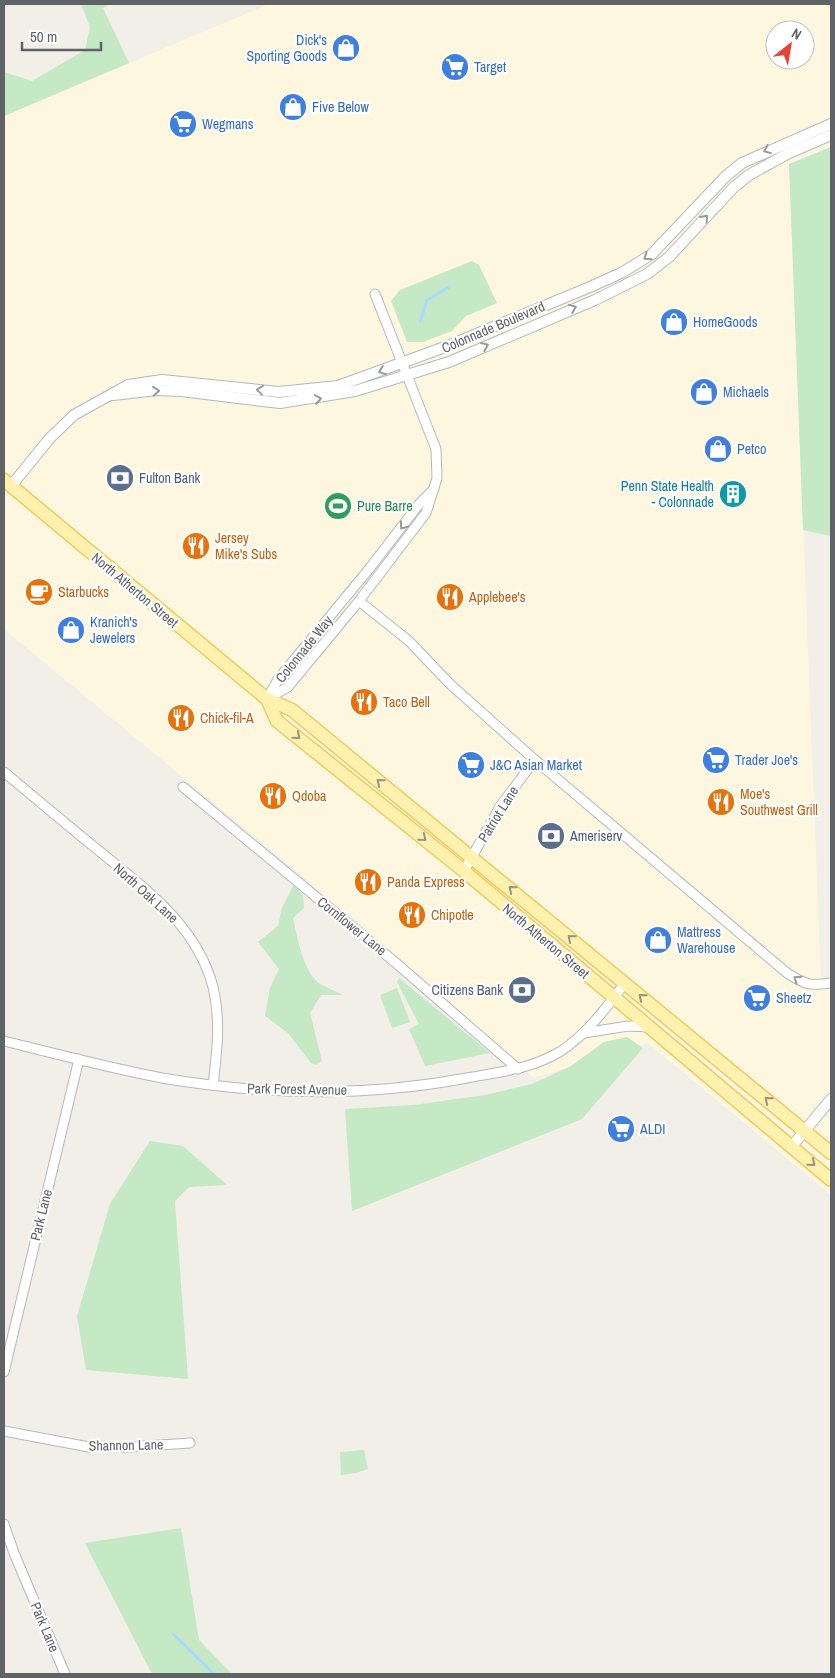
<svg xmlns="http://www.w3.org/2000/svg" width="835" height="1678" font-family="'Archivo Narrow',sans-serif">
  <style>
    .commercial { fill: #fef7e0; fill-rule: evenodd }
    .green { fill: #c5e8c5 }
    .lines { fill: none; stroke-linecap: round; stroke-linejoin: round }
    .stream { stroke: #aadaff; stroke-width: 3 }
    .minor-casing { stroke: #b5b8bc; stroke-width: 11 }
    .tertiary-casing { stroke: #b5b8bc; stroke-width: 12 }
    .primary-casing { stroke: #f2c960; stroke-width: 15 }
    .minor { stroke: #fff; stroke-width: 9 }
    .tertiary { stroke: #fff; stroke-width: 10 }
    .primary { stroke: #fff2af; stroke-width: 12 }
    .oneway { stroke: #979a9d }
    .oneway2 { stroke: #979581 }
    .labels { text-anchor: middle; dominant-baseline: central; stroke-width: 4.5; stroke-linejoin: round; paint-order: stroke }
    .shop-label { font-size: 14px; fill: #366cbe; stroke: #fff; text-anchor: start }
    .street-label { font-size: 14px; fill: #5f6368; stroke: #fff }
    .service-label { font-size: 14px; fill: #4e5e75; stroke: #fff; text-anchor: start }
    .culture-label { font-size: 14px; fill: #0d838f; stroke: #fff; text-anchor: end }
    .leisure-label { font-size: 14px; fill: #27864d; stroke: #fff; text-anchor: start }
    .food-label { font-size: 14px; fill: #c56008; stroke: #fff; text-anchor: start }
  </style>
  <rect width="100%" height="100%" fill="#f1efe8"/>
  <path class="commercial" d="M269 4H831V147L789 164 821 984 831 988V1195L648 1043 534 1078 360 924 4 629V116ZM775 30H805V60H775Z"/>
  <g class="green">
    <path d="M81 4H110L103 8 129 63 4 116V72L32 81 85 50 90 27Z"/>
    <path d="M831 147V536L803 530 789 164Z"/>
    <path d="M472 261 479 265 497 303 466 316 452 331 423 342H407L391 301 400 290Z"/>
    <path d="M294 884 303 896 304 908 293 918C297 937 304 976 322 985 329 989 335 990 342 995H321L310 1013 322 1061 316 1065 311 1063 288 1033 265 1016 270 988 279 969 258 942 278 926 282 908Z"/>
    <path d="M399 978 490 1053 425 1066 409 1029 419 1024 397 982Z"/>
    <path d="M397 988 410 1022 392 1028 380 995Z"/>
    <path d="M627 1037 643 1048 582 1119 352 1211 345 1109 414 1105 485 1095 532 1084 571 1066 604 1042Z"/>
    <path d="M150 1141 183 1146 227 1185 189 1187 175 1201 188 1379 86 1370 77 1316 110 1204Z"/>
    <path d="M364 1450 368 1469 356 1473 341 1475 340 1452Z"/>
    <path d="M181 1528 199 1640 232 1674H152L85 1543Z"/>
  </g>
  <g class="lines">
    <g class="stream">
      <path d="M420 322 427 300 449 287"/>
      <path d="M174 1635 214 1674"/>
    </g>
    <defs>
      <g id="minor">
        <path d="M359 601 409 641 450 684 535 760 787 973C806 985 809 986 831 983"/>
        <path d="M268 697 279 678 369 569 420 503 434 489"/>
        <path d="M267 699 288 687 359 601 426 513 437 478 436 449 375 294"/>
        <path d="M4 772C35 798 66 824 98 850 144 888 197 925 213 987 221 1020 217 1052 213 1085"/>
        <path d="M183 787 396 963 518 1069"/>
        <path d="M464 871 501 805 535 760"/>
        <path d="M584 1033 628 1026 649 1027"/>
        <path d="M4 1041C56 1054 109 1068 162 1078 262 1095 367 1097 467 1078 499 1072 532 1069 561 1051 587 1034 606 1008 625 983"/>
        <path d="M4 1372 79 1059"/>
        <path d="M4 1431 89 1447H130L190 1443"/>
        <path d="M4 1524 14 1553 65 1674"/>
      </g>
      <g id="tertiary">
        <path d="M113 395 157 390 181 391 280 403 355 391 449 362 595 300 647 274 669 257 734 187 749 175 789 153 831 135"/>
        <path d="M11 486 50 438 74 415 128 385 162 380 279 392 338 386 445 347 590 287 623 272 652 254 726 176 742 163 831 124"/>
        <path d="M792 1146 831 1099"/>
      </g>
      <g id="primary">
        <path d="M4 480 267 699 292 710 831 1153"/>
        <path d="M267 699 277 721 464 871 831 1180"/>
      </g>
    </defs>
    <use href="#minor" class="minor-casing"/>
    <use href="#tertiary" class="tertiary-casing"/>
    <use href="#primary" class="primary-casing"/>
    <use href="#minor" class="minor"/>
    <use href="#tertiary" class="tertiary"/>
    <use href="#primary" class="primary"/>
  </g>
  <defs><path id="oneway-chevron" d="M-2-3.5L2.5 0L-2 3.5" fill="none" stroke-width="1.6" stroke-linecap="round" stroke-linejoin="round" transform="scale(1.25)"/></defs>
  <g class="oneway">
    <use href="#oneway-chevron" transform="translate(767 150) rotate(158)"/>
    <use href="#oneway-chevron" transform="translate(705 218) rotate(-48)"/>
    <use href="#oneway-chevron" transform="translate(647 257) rotate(145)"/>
    <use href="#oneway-chevron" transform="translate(573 308) rotate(-22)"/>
    <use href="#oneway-chevron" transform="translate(485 346) rotate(-23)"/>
    <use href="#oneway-chevron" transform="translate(382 371) rotate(159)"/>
    <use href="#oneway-chevron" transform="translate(260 390) rotate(-174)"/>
    <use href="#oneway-chevron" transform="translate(156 391) rotate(-5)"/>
    <use href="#oneway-chevron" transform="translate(318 399) rotate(-8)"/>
    <use href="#oneway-chevron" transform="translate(403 526) rotate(127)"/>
    <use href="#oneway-chevron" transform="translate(797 979) rotate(-146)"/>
  </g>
  <g class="oneway2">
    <use href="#oneway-chevron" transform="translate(297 736) rotate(39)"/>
    <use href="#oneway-chevron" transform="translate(380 782) rotate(-141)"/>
    <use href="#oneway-chevron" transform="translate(423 838) rotate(39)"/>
    <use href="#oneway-chevron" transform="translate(512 889) rotate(-140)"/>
    <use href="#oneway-chevron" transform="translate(571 938) rotate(-140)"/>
    <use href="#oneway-chevron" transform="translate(642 997) rotate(-140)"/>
    <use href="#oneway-chevron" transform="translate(768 1100) rotate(-141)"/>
    <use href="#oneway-chevron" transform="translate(812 1163) rotate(40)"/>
  </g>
  <defs>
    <symbol id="shop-disc" viewBox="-11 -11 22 22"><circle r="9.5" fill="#3f7fe0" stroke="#fff"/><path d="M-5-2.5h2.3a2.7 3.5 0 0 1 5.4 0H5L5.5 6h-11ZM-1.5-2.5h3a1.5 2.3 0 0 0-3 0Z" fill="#fff"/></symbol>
    <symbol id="supermarket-disc" viewBox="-11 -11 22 22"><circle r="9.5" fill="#3f7fe0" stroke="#fff"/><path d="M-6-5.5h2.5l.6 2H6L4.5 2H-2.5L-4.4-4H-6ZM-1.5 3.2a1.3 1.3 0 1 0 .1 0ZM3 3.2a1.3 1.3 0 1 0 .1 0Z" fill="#fff"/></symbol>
    <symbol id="bank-disc" viewBox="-11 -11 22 22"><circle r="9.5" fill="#5c6f8a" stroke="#fff"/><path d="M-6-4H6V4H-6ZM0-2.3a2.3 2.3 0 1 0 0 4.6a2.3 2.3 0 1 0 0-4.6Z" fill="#fff"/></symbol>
    <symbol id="building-disc" viewBox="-11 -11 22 22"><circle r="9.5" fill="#0f9aa8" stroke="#fff"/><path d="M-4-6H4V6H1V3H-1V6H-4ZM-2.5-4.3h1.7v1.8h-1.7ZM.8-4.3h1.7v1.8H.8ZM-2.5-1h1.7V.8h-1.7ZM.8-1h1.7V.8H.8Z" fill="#fff"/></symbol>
    <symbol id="stadium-disc" viewBox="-11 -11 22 22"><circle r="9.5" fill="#2e9e5b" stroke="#fff"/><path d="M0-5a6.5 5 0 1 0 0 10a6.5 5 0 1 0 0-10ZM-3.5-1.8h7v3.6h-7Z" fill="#fff"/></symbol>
    <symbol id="restaurant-disc" viewBox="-11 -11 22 22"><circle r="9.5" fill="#e8710a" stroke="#fff"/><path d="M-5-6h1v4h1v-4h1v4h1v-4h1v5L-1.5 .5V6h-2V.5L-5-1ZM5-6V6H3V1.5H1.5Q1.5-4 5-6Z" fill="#fff"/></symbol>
    <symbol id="cafe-disc" viewBox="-11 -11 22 22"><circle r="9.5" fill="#e8710a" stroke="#fff"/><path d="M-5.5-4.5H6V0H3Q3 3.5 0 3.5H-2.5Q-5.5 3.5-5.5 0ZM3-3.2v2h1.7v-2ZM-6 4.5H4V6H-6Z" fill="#fff"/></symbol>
  </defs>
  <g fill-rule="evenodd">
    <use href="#shop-disc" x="330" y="32" width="32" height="32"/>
    <use href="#supermarket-disc" x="439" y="51" width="32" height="32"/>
    <use href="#shop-disc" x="277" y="91" width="32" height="32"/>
    <use href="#supermarket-disc" x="167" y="108" width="32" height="32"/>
    <use href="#shop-disc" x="658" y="306" width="32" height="32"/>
    <use href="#shop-disc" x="688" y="376" width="32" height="32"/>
    <use href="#shop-disc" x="702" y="433" width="32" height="32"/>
    <use href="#bank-disc" x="104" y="462" width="32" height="32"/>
    <use href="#building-disc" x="717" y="478" width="32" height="32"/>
    <use href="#stadium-disc" x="322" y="490" width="32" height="32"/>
    <use href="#restaurant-disc" x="180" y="530" width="32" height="32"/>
    <use href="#cafe-disc" x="23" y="576" width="32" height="32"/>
    <use href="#restaurant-disc" x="434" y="581" width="32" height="32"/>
    <use href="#shop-disc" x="55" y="614" width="32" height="32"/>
    <use href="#restaurant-disc" x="348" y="686" width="32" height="32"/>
    <use href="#restaurant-disc" x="165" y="702" width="32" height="32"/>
    <use href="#supermarket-disc" x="700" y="744" width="32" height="32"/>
    <use href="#supermarket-disc" x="455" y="749" width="32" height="32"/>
    <use href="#restaurant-disc" x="257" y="780" width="32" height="32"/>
    <use href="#restaurant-disc" x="705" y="786" width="32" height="32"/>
    <use href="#bank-disc" x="535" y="820" width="32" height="32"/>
    <use href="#restaurant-disc" x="352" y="866" width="32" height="32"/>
    <use href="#restaurant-disc" x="396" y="899" width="32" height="32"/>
    <use href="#shop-disc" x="642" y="924" width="32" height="32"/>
    <use href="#bank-disc" x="506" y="974" width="32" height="32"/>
    <use href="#supermarket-disc" x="741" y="982" width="32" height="32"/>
    <use href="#supermarket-disc" x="605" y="1113" width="32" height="32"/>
  </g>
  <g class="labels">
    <g class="shop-label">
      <text x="327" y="40" text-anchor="end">Dick's<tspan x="327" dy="16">Sporting Goods</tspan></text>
      <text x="474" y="67">Target</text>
      <text x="312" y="107">Five Below</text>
      <text x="202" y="124">Wegmans</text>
      <text x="693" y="322">HomeGoods</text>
      <text x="723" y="392">Michaels</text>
      <text x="737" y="449">Petco</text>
      <text x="90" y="622">Kranich's<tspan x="90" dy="16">Jewelers</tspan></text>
      <text x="735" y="760">Trader Joe's</text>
      <text x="490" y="765">J&amp;C Asian Market</text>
      <text x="677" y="932">Mattress<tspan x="677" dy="16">Warehouse</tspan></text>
      <text x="776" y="998">Sheetz</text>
      <text x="640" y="1129">ALDI</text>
    </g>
    <g class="street-label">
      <text transform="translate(493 327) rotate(-23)">Colonnade Boulevard</text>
      <text transform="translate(135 590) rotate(40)">North Atherton Street</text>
      <text transform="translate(304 649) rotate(-51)">Colonnade Way</text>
      <text transform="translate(498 814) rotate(-58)">Patriot Lane</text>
      <text transform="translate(146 893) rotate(42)">North Oak Lane</text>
      <text transform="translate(352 926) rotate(39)">Cornflower Lane</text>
      <text transform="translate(546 941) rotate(40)">North Atherton Street</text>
      <text transform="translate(297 1089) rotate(1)">Park Forest Avenue</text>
      <text transform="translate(41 1215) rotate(-76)">Park Lane</text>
      <text transform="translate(126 1445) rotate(-1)">Shannon Lane</text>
      <text transform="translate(45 1627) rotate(67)">Park Lane</text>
    </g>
    <g class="service-label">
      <text x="139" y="478">Fulton Bank</text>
      <text x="570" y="836">Ameriserv</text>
      <text x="503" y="990" text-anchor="end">Citizens Bank</text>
    </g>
    <g class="culture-label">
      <text x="714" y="486">Penn State Health<tspan x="714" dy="16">- Colonnade</tspan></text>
    </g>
    <g class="leisure-label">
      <text x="357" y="506">Pure Barre</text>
    </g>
    <g class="food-label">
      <text x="215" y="538">Jersey<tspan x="215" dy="16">Mike's Subs</tspan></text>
      <text x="58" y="592">Starbucks</text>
      <text x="469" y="597">Applebee's</text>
      <text x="383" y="702">Taco Bell</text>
      <text x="200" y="718">Chick-fil-A</text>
      <text x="740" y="794">Moe's<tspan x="740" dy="16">Southwest Grill</tspan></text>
      <text x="292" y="796">Qdoba</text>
      <text x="387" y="882">Panda Express</text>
      <text x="431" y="915">Chipotle</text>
    </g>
  </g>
  <rect width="835" height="1678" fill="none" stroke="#5f6368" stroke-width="10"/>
  <g transform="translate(790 45) rotate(31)"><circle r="24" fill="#ffffff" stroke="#bfc1c3"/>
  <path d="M0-4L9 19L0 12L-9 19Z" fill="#ea4335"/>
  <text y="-8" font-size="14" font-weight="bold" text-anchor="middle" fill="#5f6368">N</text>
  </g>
  <path d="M22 42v8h79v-8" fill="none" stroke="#5f6368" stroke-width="2.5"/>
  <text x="30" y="42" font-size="15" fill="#5f6368" stroke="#ffffff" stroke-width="4" paint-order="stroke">50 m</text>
</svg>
